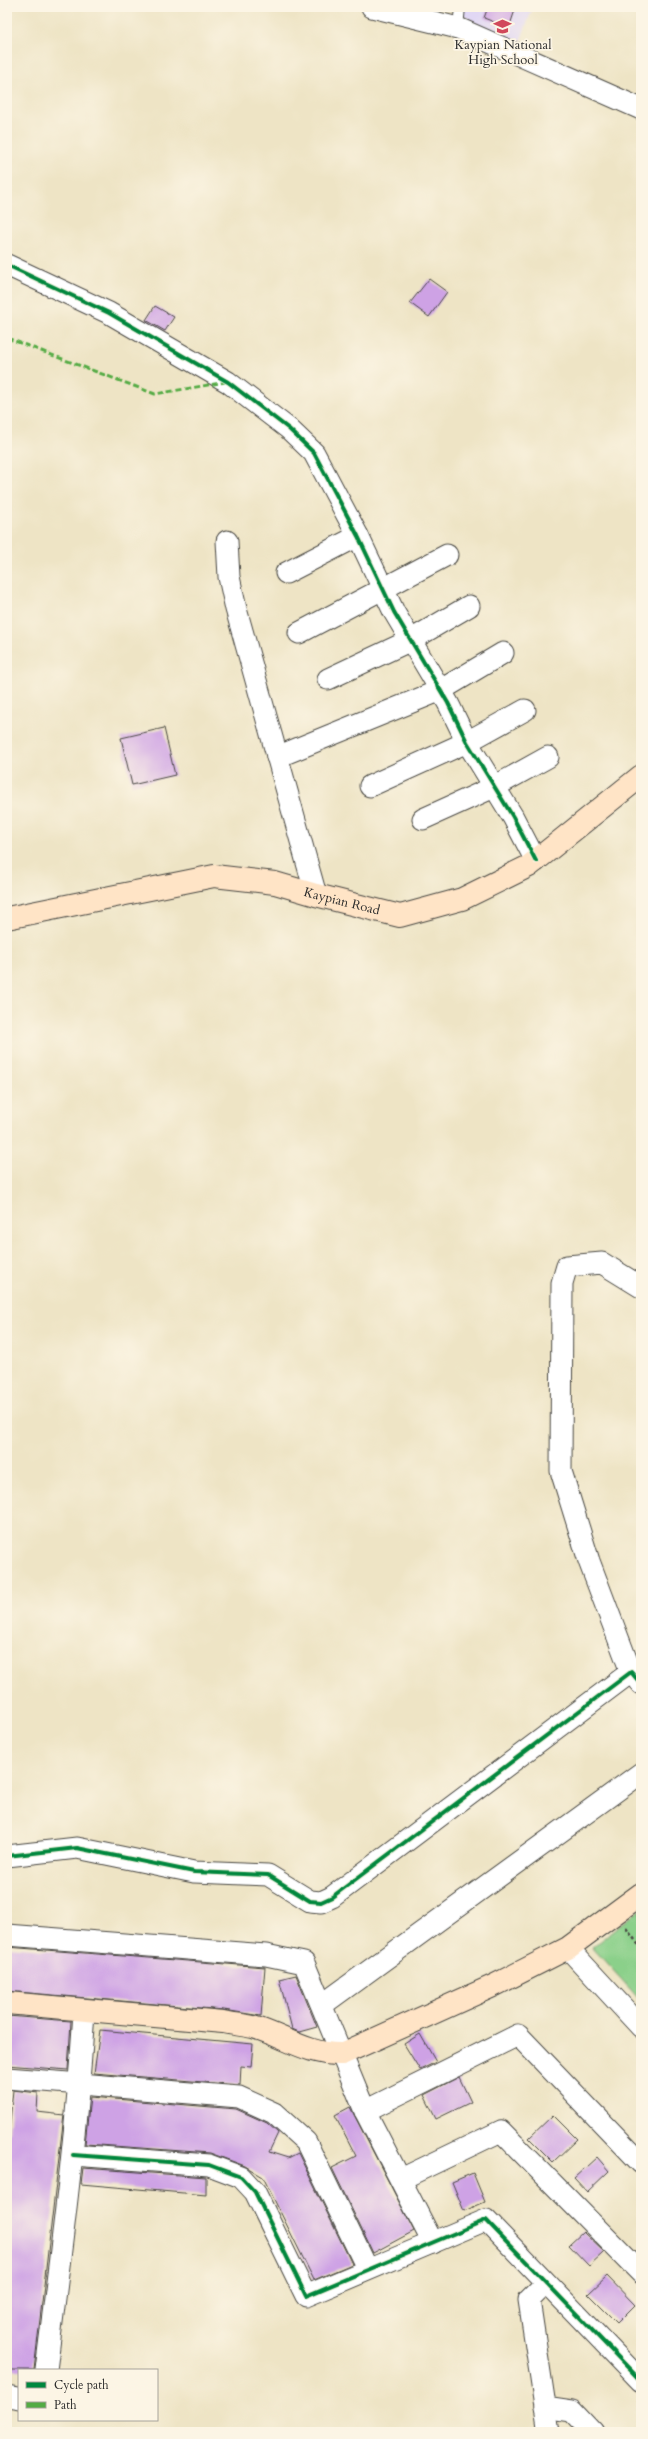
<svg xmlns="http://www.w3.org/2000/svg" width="648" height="2439" font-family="Cardo,serif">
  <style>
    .built { fill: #dfd5f5 }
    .green { fill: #8bd08a; stroke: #5b7e5a }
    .building { fill: #cea2e5 }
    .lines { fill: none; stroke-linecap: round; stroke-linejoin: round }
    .lane-casing { stroke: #484742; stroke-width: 12 }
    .street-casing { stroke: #484742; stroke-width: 23 }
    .secondary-casing { stroke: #484742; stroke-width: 24 }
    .path { stroke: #484742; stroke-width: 2.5; stroke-dasharray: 3 3; stroke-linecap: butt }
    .lane { stroke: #fff; stroke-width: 10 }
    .street { stroke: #fff; stroke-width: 21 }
    .secondary { stroke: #ffe4c6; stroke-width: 22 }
    .quiet { stroke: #54ab44; stroke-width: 3; stroke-dasharray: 6 3; stroke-linecap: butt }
    .cycleway-casing { stroke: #fcf5e5; stroke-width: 6 }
    .cycleway { stroke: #00873e; stroke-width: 4 }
    .labels { text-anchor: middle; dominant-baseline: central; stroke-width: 3.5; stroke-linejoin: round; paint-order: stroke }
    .poi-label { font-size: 13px; fill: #2b2b2b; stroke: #fcf5e5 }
    .street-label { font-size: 13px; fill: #2b2b2b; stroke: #fcf5e5 }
  </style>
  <rect width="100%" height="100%" fill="#fcf5e5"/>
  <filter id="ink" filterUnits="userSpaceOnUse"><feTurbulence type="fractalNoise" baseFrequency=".025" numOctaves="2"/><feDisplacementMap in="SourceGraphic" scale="8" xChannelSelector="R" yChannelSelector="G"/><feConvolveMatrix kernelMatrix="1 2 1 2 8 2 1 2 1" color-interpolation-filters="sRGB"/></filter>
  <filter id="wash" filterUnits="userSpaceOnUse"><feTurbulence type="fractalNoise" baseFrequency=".012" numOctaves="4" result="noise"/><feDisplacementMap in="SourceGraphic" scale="16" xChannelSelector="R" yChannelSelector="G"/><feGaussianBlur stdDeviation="0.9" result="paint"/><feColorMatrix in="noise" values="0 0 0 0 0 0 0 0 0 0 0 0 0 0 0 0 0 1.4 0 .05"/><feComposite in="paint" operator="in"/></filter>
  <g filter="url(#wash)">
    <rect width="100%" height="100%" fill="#eee4c5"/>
    <path class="built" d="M452 7H533L517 50 507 46Z"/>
    <path class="green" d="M641 1909V2001L592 1947Z"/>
    <g id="blocks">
      <g class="building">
        <path d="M488 7H516L509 28 484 18Z"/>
        <path d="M429 279 447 292 429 317 410 303Z"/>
        <path d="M155 306 174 317 165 331 146 320Z"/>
        <path d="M164 728 175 775 132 785 121 738Z"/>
        <path d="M7 1947 265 1967 261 2016 224 2010 7 1991Z"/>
        <path d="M296 1975 317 2027 299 2032 292 2029 279 1979Z"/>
        <path d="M7 2016 71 2021 68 2070 7 2065Z"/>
        <path d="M100 2030 253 2044 251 2067 241 2066 240 2085 94 2073Z"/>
        <path d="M420 2034 436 2062 420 2070 404 2044Z"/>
        <path d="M459 2077 471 2102 436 2119 424 2095Z"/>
        <path d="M13 2090 38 2093 37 2112 64 2115 34 2370H7V2152Z"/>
        <path d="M90 2097 236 2109 267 2123 278 2133 269 2152 288 2158 298 2153 352 2264 314 2280 263 2177 245 2166 210 2153 85 2144Z"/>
        <path d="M350 2107 414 2231 373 2253 332 2168 356 2156 335 2115Z"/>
        <path d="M553 2115 577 2139 553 2162 529 2138Z"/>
        <path d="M597 2157 609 2171 587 2192 574 2178Z"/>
        <path d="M83 2168 206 2177V2195L81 2184Z"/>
        <path d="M473 2173 485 2202 464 2211 452 2182Z"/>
        <path d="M583 2232 604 2252 589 2266 569 2245Z"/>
        <path d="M607 2276 635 2305 617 2323 588 2294Z"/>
      </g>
    </g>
  </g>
  <g filter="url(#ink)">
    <use href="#blocks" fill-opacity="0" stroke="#484742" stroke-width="1"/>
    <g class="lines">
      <defs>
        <path id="lane" d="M458 28 460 7"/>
        <g id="street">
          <path d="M372 7 458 28 641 109"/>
          <path d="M7 265 109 313 228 382 289 429 314 453 358 536 394 612 448 703 467 742 513 817 536 861"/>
          <path d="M227 541 229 577 236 609 316 895"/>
          <path d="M286 573 358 536"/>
          <path d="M299 633 447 555"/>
          <path d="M328 679 411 640 469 606"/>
          <path d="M277 757 441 690 503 653"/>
          <path d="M370 786 467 742 525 710"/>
          <path d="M423 819 494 787 548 757"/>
          <path d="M631 1672 589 1561 561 1471 562 1283 567 1266 602 1263 641 1287"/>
          <path d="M7 1856 77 1848 194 1872 268 1875 310 1901 321 1902 332 1897 631 1672 641 1684"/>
          <path d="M7 1935 266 1955 304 1963 365 2111 433 2243"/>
          <path d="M568 1948 641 2027"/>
          <path d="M322 2005 641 1773"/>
          <path d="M7 2078 239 2097 274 2113 306 2142 367 2268"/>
          <path d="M365 2111 518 2035 641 2163"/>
          <path d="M73 2155 209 2165 241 2177 255 2192 306 2296 486 2220 641 2381"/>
          <path d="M401 2179 501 2131 641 2273"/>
          <path d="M545 2284 529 2300 549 2432"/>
          <path d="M46 2370C61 2250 77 2131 84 2011"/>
          <path d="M7 2396 19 2398"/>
          <path d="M545 2407 572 2411 592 2432"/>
        </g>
        <g id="secondary">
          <path id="s1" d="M7 918 214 876 275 883 316 895 400 916 462 899 529 866 641 776"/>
          <path d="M7 2003 223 2022C233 2024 243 2025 253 2027 284 2036 308 2055 342 2054L495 1985 568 1948 641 1894"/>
        </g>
      </defs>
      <use href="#lane" class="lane-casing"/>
      <use href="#street" class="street-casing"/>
      <use href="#secondary" class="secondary-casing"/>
      <path class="path" d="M626 1928 641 1948"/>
      <use href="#lane" class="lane"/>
      <use href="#street" class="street"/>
      <use href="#secondary" class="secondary"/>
      <path class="quiet" d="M7 338 155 394 226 382"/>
      <defs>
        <g id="cycleway">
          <path d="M7 265 109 313 228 382 289 429 314 453 358 536 394 612 448 703 467 742 513 817 536 861"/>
          <path d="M7 1856 77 1848 194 1872 268 1875 310 1901 321 1902 332 1897 631 1672 641 1684"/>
          <path d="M73 2155 209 2165 241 2177 255 2192 306 2296 486 2220 641 2381"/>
        </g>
      </defs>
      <use href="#cycleway" class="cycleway-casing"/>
      <use href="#cycleway" class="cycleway"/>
    </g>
  </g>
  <defs>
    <symbol id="school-bare" viewBox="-9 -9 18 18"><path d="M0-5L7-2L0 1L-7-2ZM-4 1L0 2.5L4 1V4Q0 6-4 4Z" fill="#d1495b" stroke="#fcf5e5" stroke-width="2.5" paint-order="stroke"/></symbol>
  </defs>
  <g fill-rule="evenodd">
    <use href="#school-bare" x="490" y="14" width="25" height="25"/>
  </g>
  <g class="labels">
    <g class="poi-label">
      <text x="503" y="45">Kaypian National<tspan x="503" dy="15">High School</tspan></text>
    </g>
    <g class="street-label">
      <text stroke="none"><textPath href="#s1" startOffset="342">Kaypian Road</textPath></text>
    </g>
  </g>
  <rect width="648" height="2439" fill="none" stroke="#fcf5e5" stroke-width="24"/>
  <rect x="18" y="2369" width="140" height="52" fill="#fcf5e5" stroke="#a8a49b"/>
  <rect x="26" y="2382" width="20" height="6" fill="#00873e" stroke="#a8a49b"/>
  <text x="54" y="2389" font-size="12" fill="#2b2b2b">Cycle path</text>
  <rect x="26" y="2402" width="20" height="6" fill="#54ab44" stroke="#a8a49b"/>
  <text x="54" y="2409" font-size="12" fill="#2b2b2b">Path</text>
</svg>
